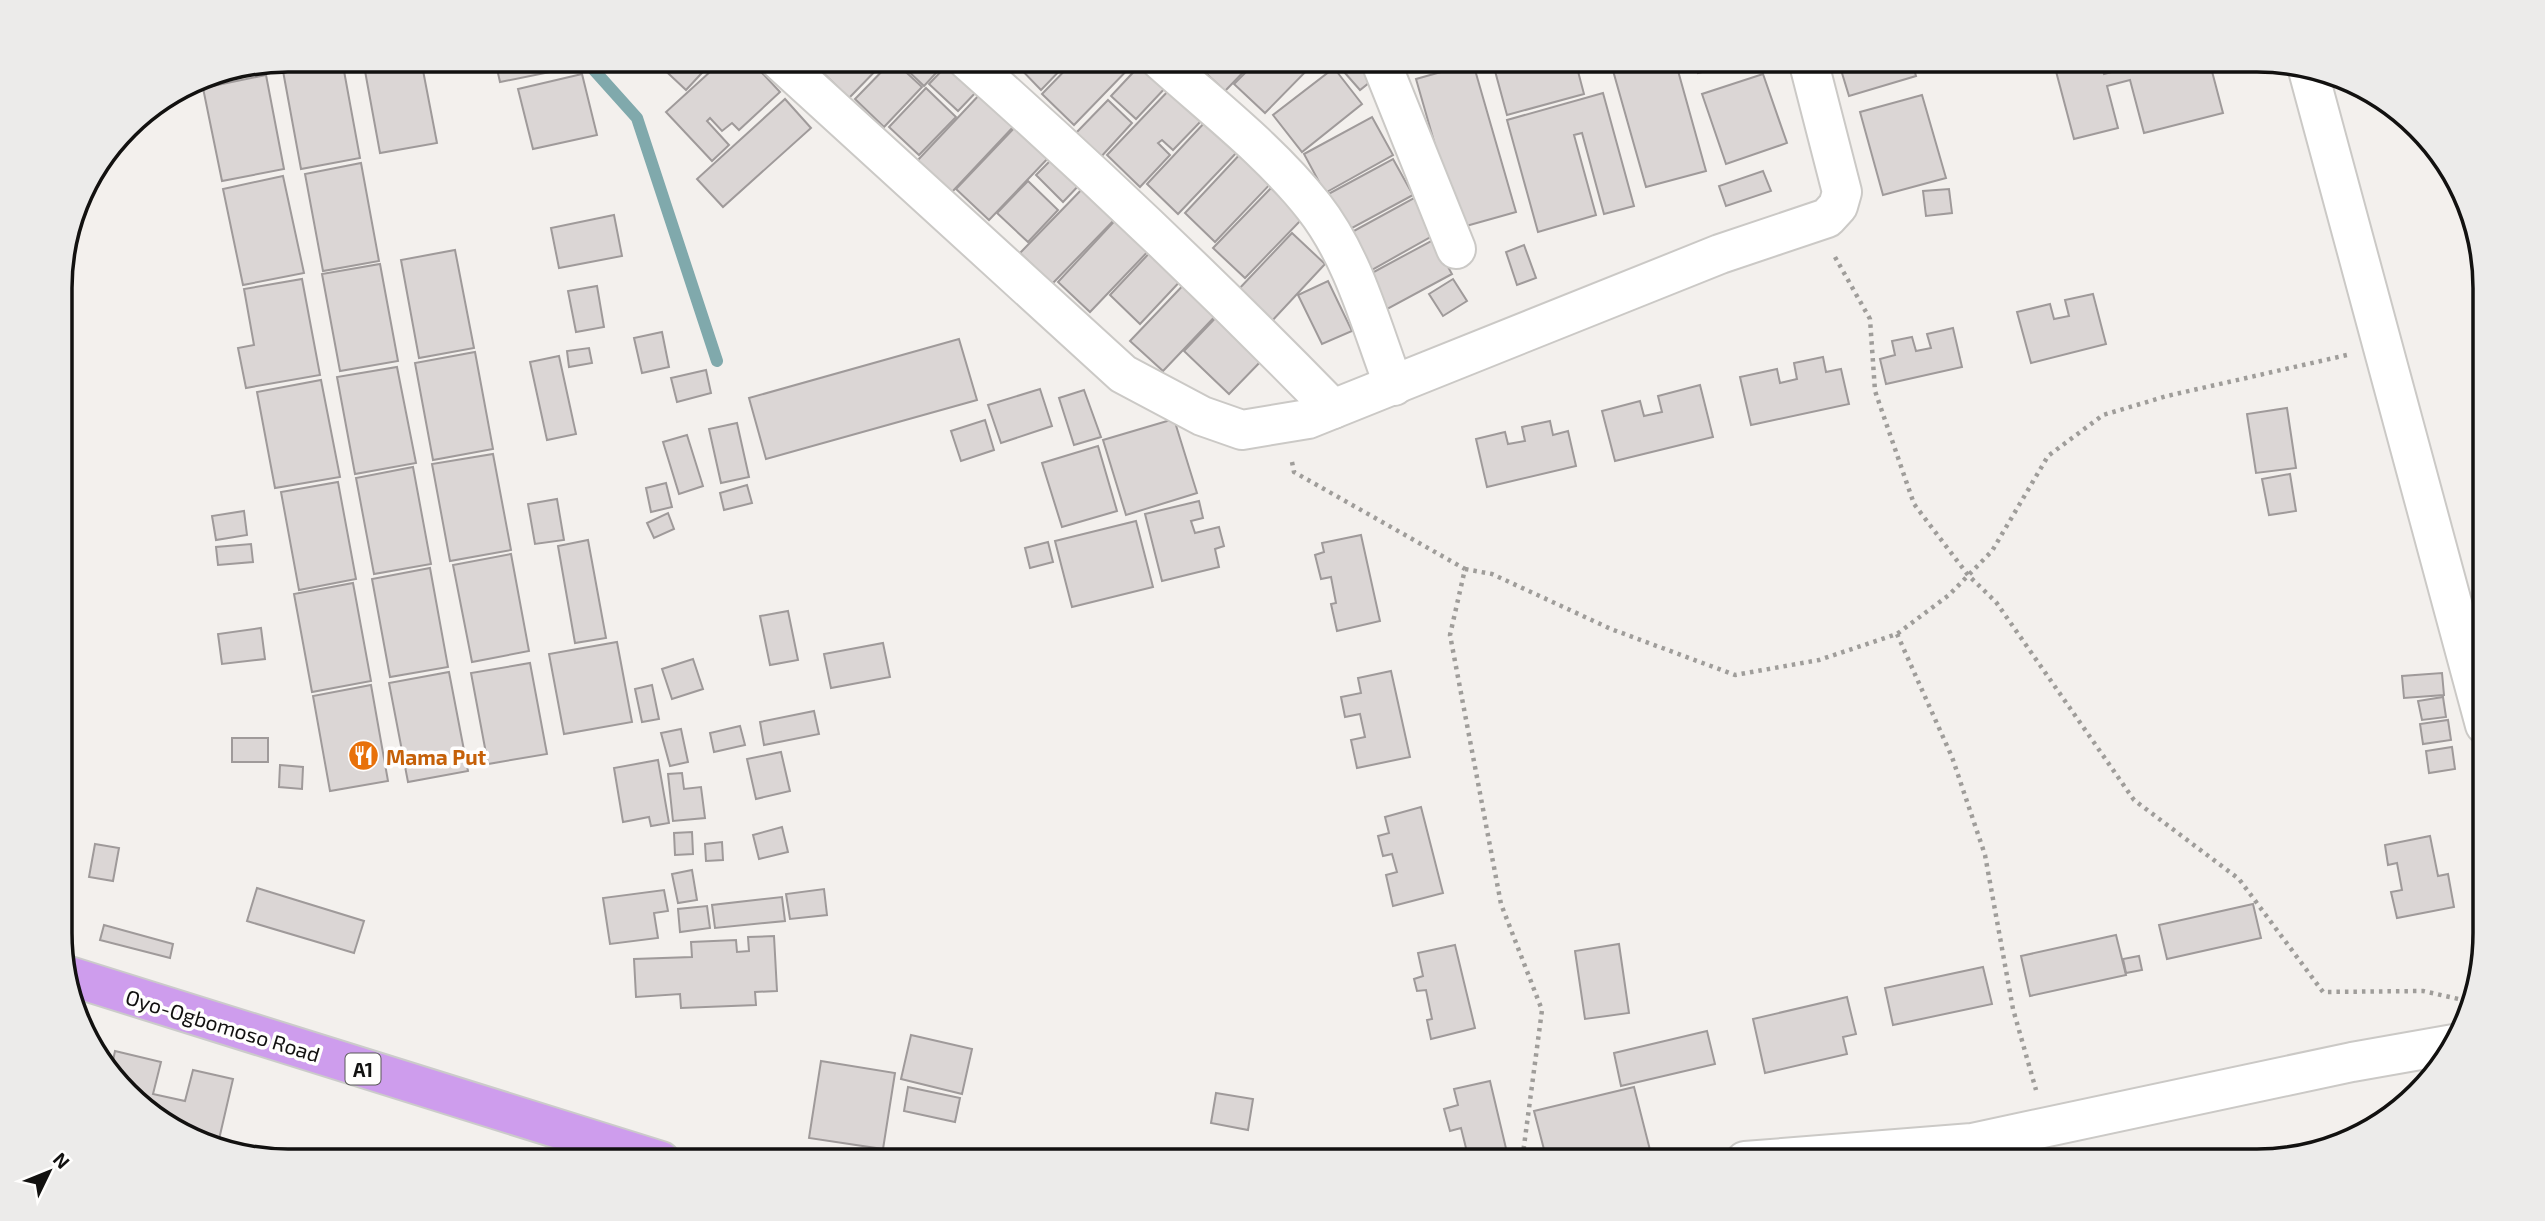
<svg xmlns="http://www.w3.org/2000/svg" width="2545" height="1221" font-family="'Exo 2',sans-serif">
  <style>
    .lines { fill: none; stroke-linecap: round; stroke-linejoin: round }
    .stream { stroke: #80a9ac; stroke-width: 12 }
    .building { fill: #dbd6d5; stroke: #9f9a9a; stroke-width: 2 }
    .minor-casing { stroke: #cbc9c6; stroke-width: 42 }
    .highway-casing { stroke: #cbcbca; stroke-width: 42 }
    .path { stroke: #9f9d9a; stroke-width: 4.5; stroke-dasharray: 3.5 5; stroke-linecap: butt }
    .minor { stroke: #fff; stroke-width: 38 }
    .highway { stroke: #ce9ded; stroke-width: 38 }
    .labels { text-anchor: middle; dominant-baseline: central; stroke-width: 7; stroke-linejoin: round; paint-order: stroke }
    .shield { fill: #fffefd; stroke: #595857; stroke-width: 2 }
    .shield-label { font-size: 19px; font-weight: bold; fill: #121110 }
    .food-label { font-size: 21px; font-weight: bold; fill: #c56008; stroke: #fffefd; text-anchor: start }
    .street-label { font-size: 21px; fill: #121110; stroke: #fffefd }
    .rim { fill: none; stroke: #121110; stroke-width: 3.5 }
  </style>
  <rect width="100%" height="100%" fill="#f3f0ed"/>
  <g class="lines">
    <path class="stream" d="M585 60 637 118 717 361"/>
  </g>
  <g class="building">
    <path d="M342 60 360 158 301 169 283 71Z"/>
    <path d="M363 60H421L437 143 380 153Z"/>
    <path d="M495 60H558L560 70 500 82Z"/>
    <path d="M630 60H648L640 69Z"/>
    <path d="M654 60H714L686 90Z"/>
    <path d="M723 60H750L780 92 739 130 732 123 722 131 710 118 707 121 729 145 712 161 666 112Z"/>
    <path d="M828 60H886L849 98 819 69Z"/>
    <path d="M893 60 922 87 884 127 855 99Z"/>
    <path d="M906 60H945L947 61 924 86 905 68 910 63Z"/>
    <path d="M1012 60H1070L1041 90Z"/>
    <path d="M1075 60H1137L1074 125 1042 94Z"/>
    <path d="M1199 60H1255L1225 91 1195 63Z"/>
    <path d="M1258 60H1317L1265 113 1234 84Z"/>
    <path d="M1360 60 1375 78 1360 90 1345 73Z"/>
    <path d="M1492 60H1575L1584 94 1507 115Z"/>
    <path d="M1610 60H1675L1706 171 1646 187Z"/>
    <path d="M1694 60H1749L1698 73Z"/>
    <path d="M1838 60H1911L1916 76 1849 96Z"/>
    <path d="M2053 60H2100L2104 74 2127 68 2125 60H2209L2223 113 2144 133 2130 80 2107 86 2118 128 2074 139Z"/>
    <path d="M278 61 279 66 203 82 202 76Z"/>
    <path d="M950 62 979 89 958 111 929 84Z"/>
    <path d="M1142 63 1167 86 1136 119 1111 96Z"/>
    <path d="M1473 63 1516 212 1459 228 1416 79Z"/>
    <path d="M1334 68 1362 104 1302 152 1273 115Z"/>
    <path d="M582 74 597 135 533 149 518 89Z"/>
    <path d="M1763 74 1787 143 1726 164 1702 94Z"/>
    <path d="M266 75 284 169 222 181 203 88Z"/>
    <path d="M926 88 956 117 919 155 889 127Z"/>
    <path d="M1171 88 1203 119 1173 150 1162 140 1158 143 1170 155 1140 187 1107 155Z"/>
    <path d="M981 93 1015 125 951 193 917 161Z"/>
    <path d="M1603 93 1634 206 1604 214 1582 133 1574 135 1596 215 1538 232 1507 120Z"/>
    <path d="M1922 95 1946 178 1883 195 1860 112Z"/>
    <path d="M785 99 811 128 723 207 697 179Z"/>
    <path d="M1108 100 1132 123 1099 159 1074 135Z"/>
    <path d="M1372 117 1393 155 1325 193 1304 154Z"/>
    <path d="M1207 120 1239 150 1178 214 1147 184Z"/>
    <path d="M1018 124 1051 155 989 220 956 189Z"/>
    <path d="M1243 151 1274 180 1215 242 1185 213Z"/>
    <path d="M1056 155 1083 181 1063 202 1036 175Z"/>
    <path d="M1393 159 1413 195 1341 234 1321 198Z"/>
    <path d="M361 163 379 261 323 271 305 174Z"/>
    <path d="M1763 171 1771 191 1726 206 1719 186Z"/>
    <path d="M283 176 304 273 243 285 223 189Z"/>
    <path d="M1028 181 1058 210 1028 242 997 213Z"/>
    <path d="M1086 185 1118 216 1052 284 1020 253Z"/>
    <path d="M1271 188 1302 219 1245 278 1213 248Z"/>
    <path d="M1949 189 1952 213 1926 216 1923 191Z"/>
    <path d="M1414 198 1434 235 1361 276 1341 238Z"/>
    <path d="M1121 214 1154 245 1090 312 1058 282Z"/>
    <path d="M614 215 622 256 559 268 551 228Z"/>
    <path d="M1292 233 1325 264 1270 323 1237 291Z"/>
    <path d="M1433 240 1452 274 1378 314 1359 280Z"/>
    <path d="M1524 245 1536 278 1517 285 1506 252Z"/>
    <path d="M1156 246 1186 275 1140 324 1110 295Z"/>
    <path d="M455 250 474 348 419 358 401 260Z"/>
    <path d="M380 264 398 361 340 371 322 274Z"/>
    <path d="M1191 277 1223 308 1163 371 1130 341Z"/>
    <path d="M302 279 320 375 246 388 238 348 254 345 244 289Z"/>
    <path d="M1453 279 1467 301 1443 316 1429 294Z"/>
    <path d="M1328 281 1352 331 1322 344 1298 295Z"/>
    <path d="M597 286 604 327 576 332 568 291Z"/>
    <path d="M2093 294 2106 344 2031 363 2017 312 2050 304 2054 319 2069 316 2065 300Z"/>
    <path d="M1223 310 1268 354 1229 394 1184 351Z"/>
    <path d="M1953 328 1962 367 1886 384 1880 359 1895 355 1892 341 1912 337 1916 351 1931 348 1927 334Z"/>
    <path d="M662 332 669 367 642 373 634 338Z"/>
    <path d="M959 339 977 400 766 459 749 398Z"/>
    <path d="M589 348 592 363 569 367 567 351Z"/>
    <path d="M475 352 493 449 433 460 415 363Z"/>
    <path d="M559 356 576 434 547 440 530 362Z"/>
    <path d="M1823 357 1826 372 1841 369 1849 404 1751 425 1740 377 1777 369 1780 383 1797 379 1794 363Z"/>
    <path d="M397 367 416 463 355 474 337 377Z"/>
    <path d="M706 370 711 393 677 402 671 378Z"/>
    <path d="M321 380 340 477 275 488 257 392Z"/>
    <path d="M1700 385 1713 437 1615 461 1602 411 1640 401 1644 416 1662 412 1658 396Z"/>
    <path d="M1040 389 1052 426 1001 443 988 405Z"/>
    <path d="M1084 390 1101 437 1074 445 1059 398Z"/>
    <path d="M2287 408 2296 468 2256 473 2247 414Z"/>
    <path d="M1174 419 1197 493 1126 515 1103 440Z"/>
    <path d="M985 420 994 450 961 461 951 431Z"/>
    <path d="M1550 421 1553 435 1568 431 1576 466 1487 487 1476 439 1505 432 1508 444 1525 441 1522 427Z"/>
    <path d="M737 423 749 477 721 483 709 429Z"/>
    <path d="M687 435 703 486 679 494 663 442Z"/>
    <path d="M1098 446 1117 511 1062 527 1042 463Z"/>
    <path d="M493 454 511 550 450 561 432 464Z"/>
    <path d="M413 467 431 564 374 574 356 478Z"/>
    <path d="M2290 474 2296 511 2269 515 2262 479Z"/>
    <path d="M338 482 356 579 299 590 281 492Z"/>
    <path d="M666 483 672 507 651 512 646 488Z"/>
    <path d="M747 485 752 503 724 510 720 493Z"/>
    <path d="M557 499 564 540 535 544 528 504Z"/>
    <path d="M1199 501 1203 518 1191 521 1195 533 1219 527 1224 546 1215 549 1219 567 1162 581 1145 514Z"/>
    <path d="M244 511 247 535 216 540 212 516Z"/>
    <path d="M668 513 674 529 654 538 647 523Z"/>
    <path d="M1136 521 1153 587 1072 607 1055 541Z"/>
    <path d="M1361 535 1380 621 1337 631 1331 604 1336 603 1331 577 1321 579 1315 555 1324 552 1322 543Z"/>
    <path d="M588 540 606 638 575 643 558 546Z"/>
    <path d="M1048 542 1053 562 1030 568 1025 548Z"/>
    <path d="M251 544 253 562 218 565 216 547Z"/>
    <path d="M511 554 529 651 472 662 453 565Z"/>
    <path d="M430 568 448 667 390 677 372 579Z"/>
    <path d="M353 583 371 681 312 692 294 594Z"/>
    <path d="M788 611 798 660 770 665 760 616Z"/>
    <path d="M261 628 265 659 222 664 218 634Z"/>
    <path d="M617 642 632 722 564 734 549 654Z"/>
    <path d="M883 643 890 677 831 688 824 654Z"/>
    <path d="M693 659 703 689 672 699 662 669Z"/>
    <path d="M530 663 547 754 488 764 471 673Z"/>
    <path d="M1391 671 1410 757 1357 768 1351 740 1365 737 1360 714 1345 717 1341 697 1361 693 1358 678Z"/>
    <path d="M449 672 468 771 408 782 389 683Z"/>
    <path d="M2442 673 2444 695 2404 698 2402 676Z"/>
    <path d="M371 685 388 781 330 791 313 696Z"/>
    <path d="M652 685 659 719 642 722 635 689Z"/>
    <path d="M2443 697 2446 717 2422 720 2418 701Z"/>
    <path d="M814 711 819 734 764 745 760 722Z"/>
    <path d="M2448 720 2451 740 2423 744 2420 724Z"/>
    <path d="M740 726 745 745 714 752 710 733Z"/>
    <path d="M681 729 688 762 670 766 661 733Z"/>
    <rect x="232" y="738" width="36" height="24"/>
    <path d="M2452 747 2455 769 2429 773 2426 751Z"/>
    <path d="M781 752 790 791 756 799 747 759Z"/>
    <path d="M658 760 669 823 651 826 649 817 623 822 614 768Z"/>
    <path d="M280 765 303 767 302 789 279 787Z"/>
    <path d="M682 773 684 789 701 787 705 818 673 821 668 774Z"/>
    <path d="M1421 807 1443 893 1393 906 1386 875 1397 872 1392 854 1383 856 1378 836 1389 833 1385 817Z"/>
    <path d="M782 827 788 852 759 859 753 835Z"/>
    <path d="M692 832 693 854 675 855 674 833Z"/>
    <path d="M2430 836 2438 876 2448 874 2454 907 2397 918 2391 892 2402 890 2397 863 2388 865 2385 845Z"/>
    <path d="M722 842 723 860 706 861 705 844Z"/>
    <path d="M95 844 119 848 113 881 89 877Z"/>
    <path d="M692 870 697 900 678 903 672 874Z"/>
    <path d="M257 888 364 921 354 953 247 921Z"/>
    <path d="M824 889 827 915 790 919 786 894Z"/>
    <path d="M664 890 668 911 654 913 658 938 610 944 603 898Z"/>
    <path d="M782 897 785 921 715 928 712 905Z"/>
    <path d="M2253 904 2261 938 2167 959 2159 925Z"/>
    <path d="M707 906 710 928 680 932 678 909Z"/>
    <path d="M104 925 173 944 170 958 100 940Z"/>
    <path d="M2116 935 2126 975 2030 996 2021 956Z"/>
    <path d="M774 936 777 991 755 992 756 1005 681 1008 680 994 636 997 634 959 692 957 691 942 736 940 737 952 749 951 748 937Z"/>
    <path d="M1619 944 1629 1013 1585 1019 1575 951Z"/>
    <path d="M1455 945 1475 1028 1431 1039 1427 1020 1432 1019 1426 990 1417 991 1414 979 1423 976 1418 953Z"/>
    <path d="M2139 956 2142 970 2126 973 2123 959Z"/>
    <path d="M1983 967 1992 1004 1893 1025 1885 988Z"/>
    <path d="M1847 997 1856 1034 1843 1037 1847 1054 1765 1073 1753 1019Z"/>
    <path d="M1707 1031 1715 1064 1621 1086 1614 1053Z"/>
    <path d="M911 1035 972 1049 962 1094 901 1079Z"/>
    <path d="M115 1051 161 1062 153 1094 185 1101 193 1070 233 1079 217 1148 200 1144 110 1075Z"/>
    <path d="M821 1061 895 1073 883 1149 809 1138Z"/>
    <path d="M1490 1081 1509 1161H1460L1459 1154 1467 1152 1461 1128 1450 1131 1444 1109 1458 1105 1454 1089Z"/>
    <path d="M908 1087 960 1098 955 1122 904 1111Z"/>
    <path d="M1634 1087 1650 1150 1602 1161H1547L1534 1111Z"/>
    <path d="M1216 1093 1253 1099 1248 1130 1211 1123Z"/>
  </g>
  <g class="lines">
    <defs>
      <g id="minor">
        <path d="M779 60 1123 374 1202 416 1242 430 1308 419 1720 254 1827 218 1838 206 1842 192 1808 60"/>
        <path d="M967 60C1093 172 1215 288 1333 409"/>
        <path d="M1160 60C1211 106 1271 152 1314 207 1354 258 1371 326 1394 386"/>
        <path d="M1380 60 1456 249"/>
        <path d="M2308 70 2485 725"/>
        <path d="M1745 1161 1972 1143 2352 1062 2454 1044"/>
      </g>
      <path id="highway" d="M66 975 661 1161"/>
    </defs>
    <use href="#minor" class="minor-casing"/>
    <use href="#highway" class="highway-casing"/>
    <g class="path">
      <path d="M1835 257 1870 319 1875 391 1914 504 1968 575 1996 602 2134 800 2239 879 2323 992 2423 991 2472 1002"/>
      <path d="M1292 462 1294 472 1465 569 1450 635 1501 904 1542 1010 1522 1161"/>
      <path d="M1465 569 1492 574 1611 629 1735 675 1819 660 1897 634 1949 595 1992 551 2048 456 2103 415 2167 396 2347 355"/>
      <path d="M1897 634 1952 757 1985 855 2013 1009 2036 1090"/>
    </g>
    <use href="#minor" class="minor"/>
    <use href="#highway" class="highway"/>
  </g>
  <defs>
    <symbol id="restaurant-disc" viewBox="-11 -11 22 22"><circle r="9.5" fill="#e8710a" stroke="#fffefd"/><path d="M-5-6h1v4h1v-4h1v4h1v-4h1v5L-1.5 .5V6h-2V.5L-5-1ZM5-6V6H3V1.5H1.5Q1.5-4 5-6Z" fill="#fff"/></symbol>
  </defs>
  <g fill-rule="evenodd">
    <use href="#restaurant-disc" x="346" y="738" width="35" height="35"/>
  </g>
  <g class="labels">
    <rect class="shield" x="345.5" y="1053.5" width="35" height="31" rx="5"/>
    <g class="shield-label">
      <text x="363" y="1069">A1</text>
    </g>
    <g class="food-label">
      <text x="386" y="756">Mama Put</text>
    </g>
    <g class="street-label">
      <text transform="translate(223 1025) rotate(17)">Oyo-Ogbomoso Road</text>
    </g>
  </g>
  <path d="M0 0H2545V1221H0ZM288 72H2257A216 216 0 0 1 2473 288V933A216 216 0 0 1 2257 1149H288A216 216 0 0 1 72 933V288A216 216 0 0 1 288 72Z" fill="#ecebea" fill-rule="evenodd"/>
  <path class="rim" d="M288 72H2257A216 216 0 0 1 2473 288V933A216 216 0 0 1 2257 1149H288A216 216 0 0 1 72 933V288A216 216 0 0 1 288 72Z"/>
  <g transform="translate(49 1172) rotate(47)" stroke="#fffefd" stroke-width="5" paint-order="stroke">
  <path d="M0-5L12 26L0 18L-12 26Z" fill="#121110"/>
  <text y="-10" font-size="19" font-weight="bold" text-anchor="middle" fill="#121110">N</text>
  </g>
</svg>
